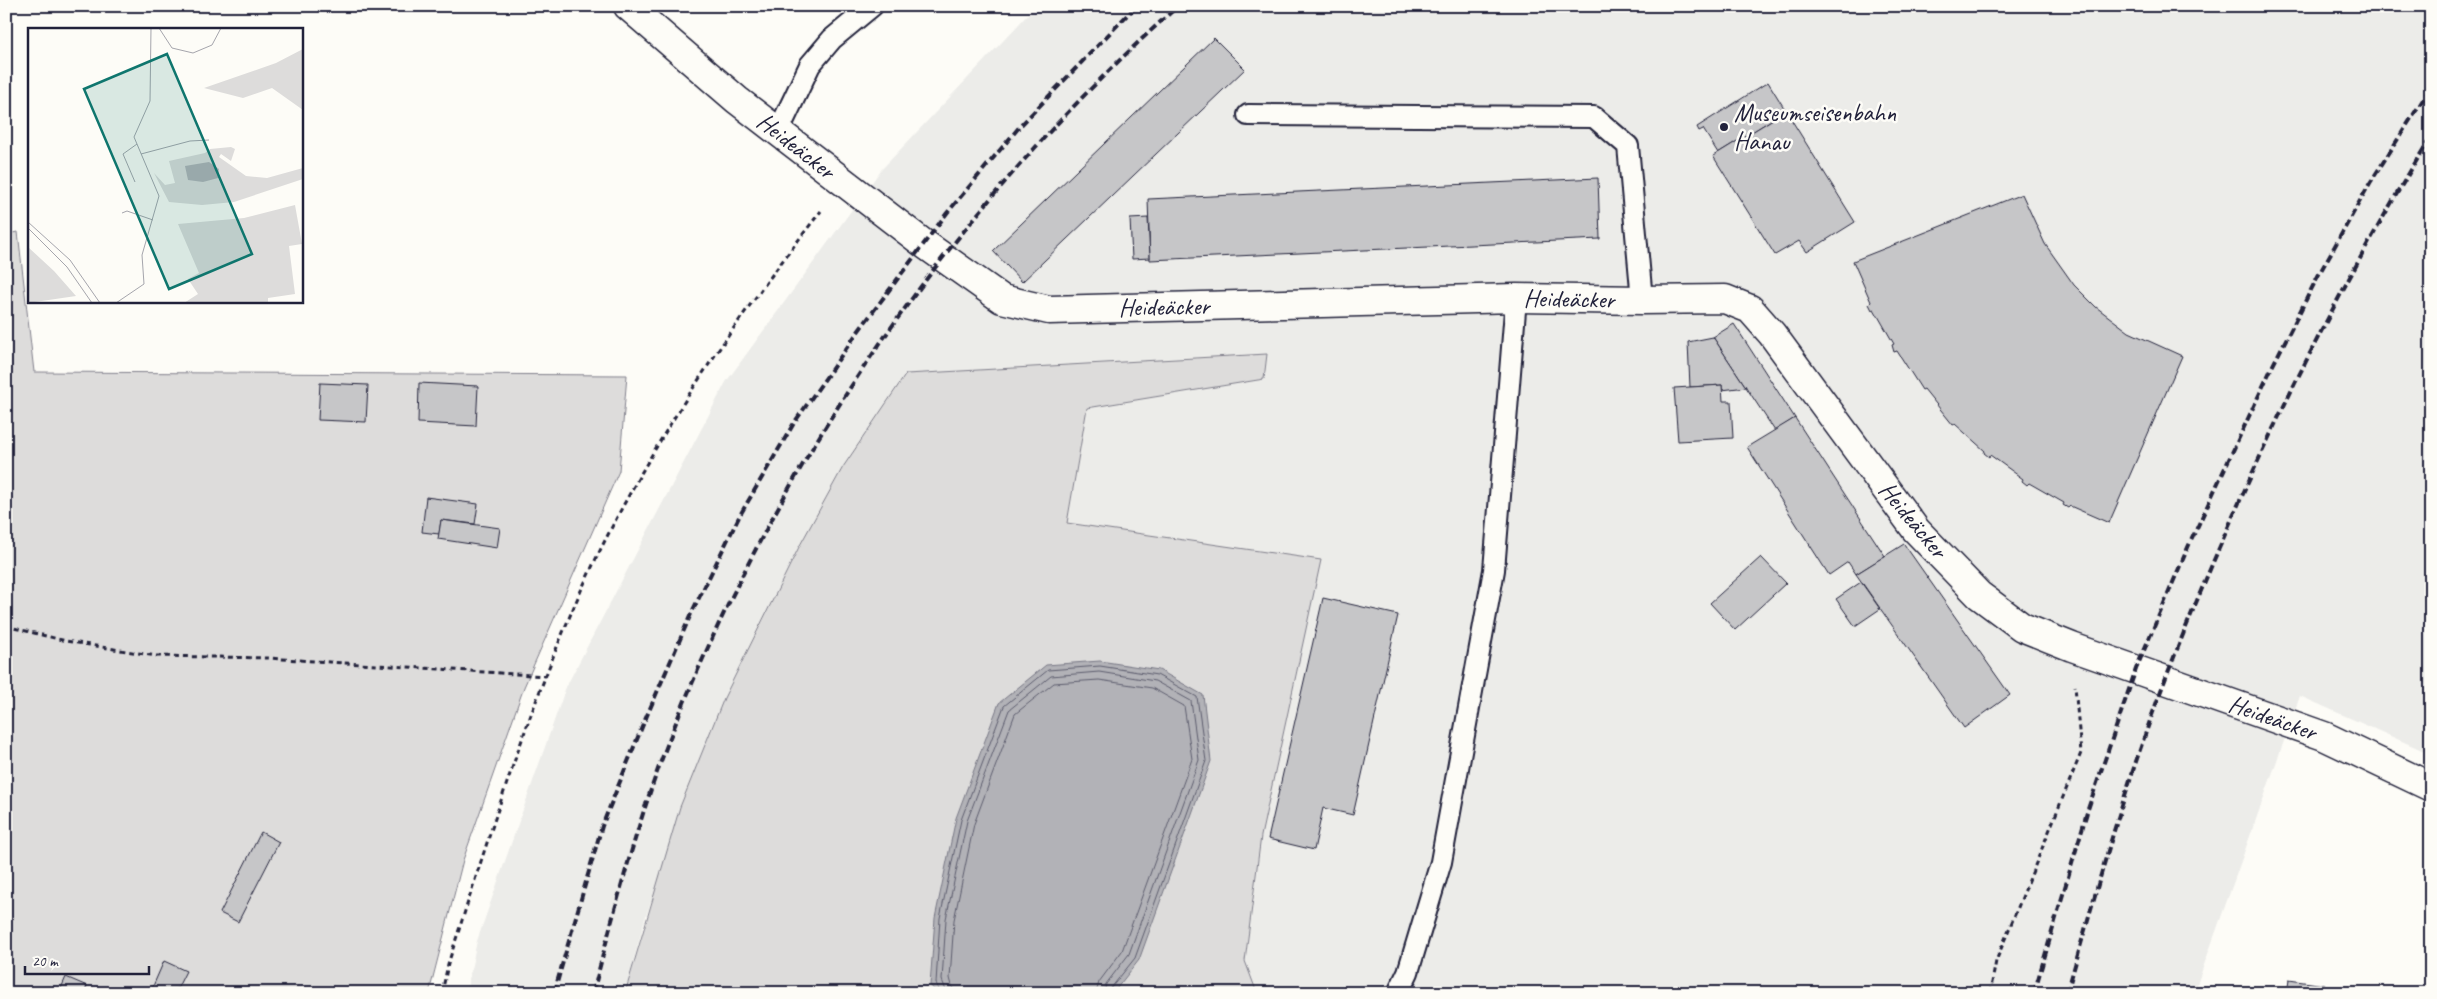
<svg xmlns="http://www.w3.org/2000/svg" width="2437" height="999" font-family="Caveat,sans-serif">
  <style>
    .built { fill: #ecece9 }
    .green { fill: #dddcdb; stroke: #807f8b }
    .water { fill: #b2b2b7; stroke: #787885 }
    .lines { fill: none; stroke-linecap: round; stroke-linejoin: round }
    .shore { stroke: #5c5c6d; stroke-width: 1 }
    .building { fill: #c6c6c8; stroke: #22223b }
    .lane-casing { stroke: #22223b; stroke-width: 24 }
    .street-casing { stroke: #22223b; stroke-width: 31 }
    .path { stroke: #22223b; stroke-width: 3; stroke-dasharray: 5 4; stroke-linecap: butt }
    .lane { stroke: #fdfcf7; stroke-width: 20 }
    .street { stroke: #fdfcf7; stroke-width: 28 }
    .rail { stroke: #22223b; stroke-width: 4; stroke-dasharray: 8 4; stroke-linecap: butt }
    .poi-dot { fill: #22223b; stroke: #fdfcf7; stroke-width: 2 }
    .labels { text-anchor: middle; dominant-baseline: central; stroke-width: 5; stroke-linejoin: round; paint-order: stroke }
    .poi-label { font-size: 25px; fill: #22223b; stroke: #fdfcf7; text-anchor: start }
    .street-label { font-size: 25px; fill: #22223b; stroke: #fdfcf7 }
    .inset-road { fill: none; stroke: #a5a5ac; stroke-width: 1 }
    .view { fill: #0f766e; fill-opacity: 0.15; stroke: #0f766e; stroke-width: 2.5 }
    .inset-edge { fill: none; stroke: #22223b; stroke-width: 2.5 }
  </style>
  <rect width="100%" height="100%" fill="#fdfcf7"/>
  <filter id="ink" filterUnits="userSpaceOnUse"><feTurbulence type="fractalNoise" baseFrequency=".02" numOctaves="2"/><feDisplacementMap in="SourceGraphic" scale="10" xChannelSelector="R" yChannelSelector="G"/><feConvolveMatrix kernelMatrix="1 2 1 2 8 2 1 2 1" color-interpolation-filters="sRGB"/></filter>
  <g filter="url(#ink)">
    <path class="built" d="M1036 6H2431V754L2300 696 2194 993H1257L1245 961 1261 836 1320 561 1067 523 1087 408 1264 379 1267 355 843 467 799 547 724 698 645 919 625 993H466L477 941 566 687 726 382 881 170Z"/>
    <g class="green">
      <path d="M18 232 34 372 627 375 619 471 524 687 463 860 429 993H6V234Z"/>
      <path d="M1267 354 1264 379 1087 408 1067 523 1321 560 1261 836 1245 961 1257 993H625L680 807 724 698 799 547 843 467 906 374Z"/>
    </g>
    <path class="water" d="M1100 661 1159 670 1203 695 1211 761 1139 960 1113 993H937L930 985 935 918 956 818 999 703 1046 665Z"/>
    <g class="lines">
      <g class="shore">
        <path d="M940 993 936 983 940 918 961 820 1004 706 1048 670 1100 666 1157 675 1197 697 1206 761 1135 958 1111 988 1110 993"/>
        <path d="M947 993 942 980 946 919 967 821 1009 710 1051 676 1099 672 1155 681 1191 701 1199 760 1129 954 1106 984 1104 993"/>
        <path d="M954 993 950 978 954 920 974 824 1015 714 1054 683 1099 680 1152 688 1184 706 1192 759 1122 951 1099 982 1096 993"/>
      </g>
    </g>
    <g class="building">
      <path d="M1214 38 1245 69 1022 282 993 251Z"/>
      <path d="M1768 82 1786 111 1718 153 1703 129 1699 131 1697 127Z"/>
      <path d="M1786 111 1855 222 1807 252 1799 241 1775 255 1713 156Z"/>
      <path d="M1598 178 1600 239 1150 260 1148 199Z"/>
      <path d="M2022 194 2045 244 2074 285 2096 307 2129 332 2182 356 2109 523 2070 506 2068 508 2063 505 2064 503 2029 483 2027 485 2022 481 2023 479 1990 455 1989 457 1984 453 1985 451 1955 424 1953 425 1924 389 1922 390 1897 351 1894 352 1892 345 1894 344 1874 309 1872 310 1869 304 1871 302 1853 261Z"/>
      <path d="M1148 218 1150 258 1132 259 1130 219Z"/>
      <path d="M1734 324 1795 418 1775 431 1713 337Z"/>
      <path d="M1713 337 1746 387 1722 390V385L1690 387 1688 342Z"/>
      <path d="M320 383 368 385 366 422 318 420Z"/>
      <path d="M419 383 478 386 476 426 418 423Z"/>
      <path d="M1722 385 1723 401H1731L1733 438 1678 441 1674 388Z"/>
      <path d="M1795 418 1885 556 1856 574 1848 562 1829 575 1747 447Z"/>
      <path d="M426 497 478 504 475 524 441 520 439 534 422 532Z"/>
      <path d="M441 520 500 528 497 548 438 539Z"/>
      <path d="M1904 544 2010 695 1964 728 1856 574Z"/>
      <path d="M1761 557 1786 583 1735 630 1710 603Z"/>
      <path d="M1861 582 1880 609 1855 626 1836 599Z"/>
      <path d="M1323 598 1398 615 1353 815 1323 808 1314 850 1268 839Z"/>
      <path d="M261 832 279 842 238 922 220 913Z"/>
      <path d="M164 961 186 971 175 993H150Z"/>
      <path d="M66 977 87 986 84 993H59Z"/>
      <path d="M2289 980 2325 985 2324 993H2287Z"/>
    </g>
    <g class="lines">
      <defs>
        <g id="lane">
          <path d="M1248 115 1594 117 1628 146 1642 300"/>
          <path d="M778 132 810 65 832 39 872 6"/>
          <path d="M1398 993 1408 972 1441 862 1494 570 1516 298"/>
        </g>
        <g id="street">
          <path id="s1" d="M628 6 737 100 923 243 1002 299 1049 310 1516 298 1642 300 1725 299 1750 309 1772 334 1916 530 1979 595 2022 627 2072 647 2324 736 2431 787"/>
        </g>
      </defs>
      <use href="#lane" class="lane-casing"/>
      <use href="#street" class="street-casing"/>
      <g class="path">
        <path d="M6 626 66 641 156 656 268 658 546 676"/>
        <path d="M442 993 448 964C488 840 526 715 579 595 641 457 728 329 821 211"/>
        <path d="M1990 993 1996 961 2081 753 2075 686"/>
      </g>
      <use href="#lane" class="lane"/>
      <use href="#street" class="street"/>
      <g class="rail">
        <path d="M554 993 602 826 642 727 691 614 740 515 794 423 857 333 947 213 1021 125 1136 6"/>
        <path d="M593 993C615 908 637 822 669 740 778 461 953 206 1178 6"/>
        <path d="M2034 993 2088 809 2136 669 2189 545 2272 367 2318 276 2370 183 2431 87"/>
        <path d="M2067 993C2097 888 2126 782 2165 680 2238 493 2325 308 2431 137"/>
      </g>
    </g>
  </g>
  <circle class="poi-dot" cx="1724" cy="127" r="5"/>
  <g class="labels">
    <g class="poi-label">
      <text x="1734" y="113">Museumseisenbahn<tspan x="1734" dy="29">Hanau</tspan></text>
    </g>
    <g class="street-label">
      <text transform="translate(796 146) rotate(38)">Heideäcker</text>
      <text transform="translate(1569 299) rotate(1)">Heideäcker</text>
      <text transform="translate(1164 307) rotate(-1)">Heideäcker</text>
      <text transform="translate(1913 520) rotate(50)">Heideäcker</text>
      <text stroke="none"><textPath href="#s1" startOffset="1914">Heideäcker</textPath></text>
    </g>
  </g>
  <g transform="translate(28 28)">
    <rect width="275" height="275" fill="#fdfcf7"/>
    <path d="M275 21V82L244 60 215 70 176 60 248 35ZM203 119 207 121 203 133 193 126 191 129 218 148 239 150 275 140V151L206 174 174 177 141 174 126 145 137 157 147 155 141 133 177 125 182 121ZM267 177 274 216 261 218 267 266 240 270V275H156L170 266 160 251 171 245 150 196 216 190ZM0 219 26 243 48 268 0 275Z" fill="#dddcdb"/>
    <path d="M181 134 191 141 190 150 175 154 160 152 157 138Z" fill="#b2b2b7"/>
    <path class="inset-road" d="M131 0 144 20 165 25 184 17 193 0M113 126 162 113 181 112M107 154 95 126 109 116M94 185 99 183 125 192M0 194 42 232 72 275M0 200 39 239 64 275M88 275 116 256 114 227 131 168 106 109 122 73 123 0"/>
    <path class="view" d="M139 26 224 226 141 261 56 61Z"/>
    <rect width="275" height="275" class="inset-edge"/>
  </g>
  <rect width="2437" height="999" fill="none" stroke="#fdfcf7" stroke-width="25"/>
  <rect x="12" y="12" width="2412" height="974" fill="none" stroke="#22223b" stroke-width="2" filter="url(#ink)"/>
  <path d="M25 966v8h124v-8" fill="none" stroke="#22223b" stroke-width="2.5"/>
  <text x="32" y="966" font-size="15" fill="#22223b" stroke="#fdfcf7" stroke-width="4" paint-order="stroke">20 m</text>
</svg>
